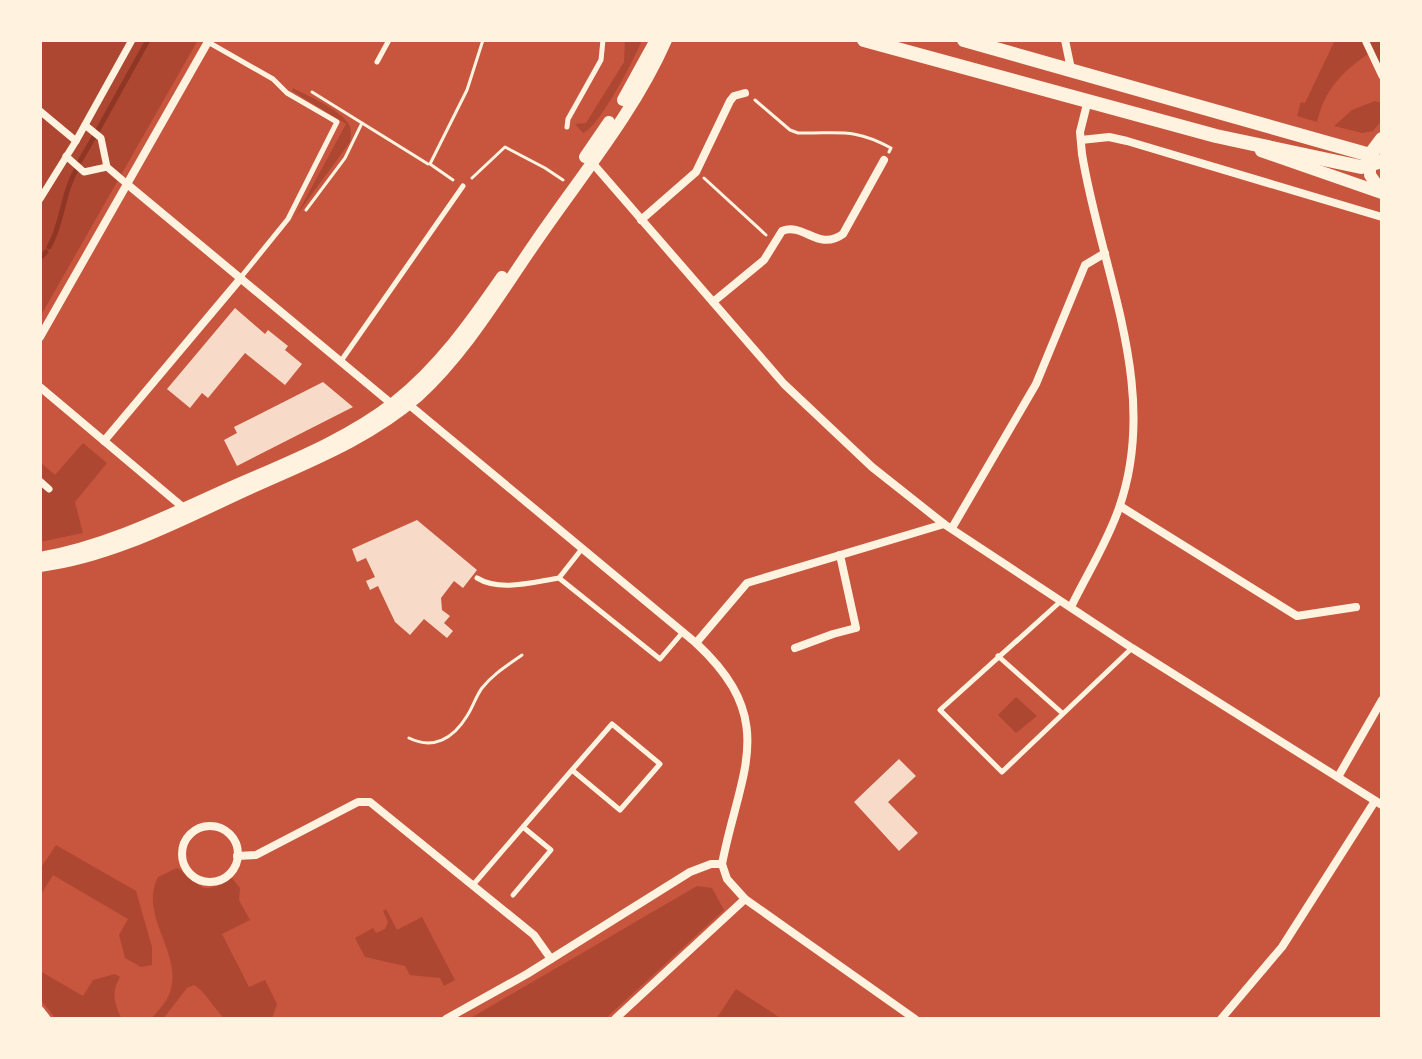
<svg xmlns="http://www.w3.org/2000/svg" width="1422" height="1059" font-family="Lato,sans-serif">
  <style>
    .green { fill: #ae4732 }
    .lines { fill: none; stroke-linecap: round; stroke-linejoin: round }
    .stream { stroke: #8f3625; stroke-width: 5 }
    .building { fill: #f7dbc8 }
    .path { stroke: #fff3e0; stroke-width: 3 }
    .service { stroke: #fff3e0; stroke-width: 5 }
    .pedestrian { stroke: #fff3e0; stroke-width: 7 }
    .minor { stroke: #fff3e0; stroke-width: 8 }
    .tertiary { stroke: #fff3e0; stroke-width: 12 }
    .primary { stroke: #fff3e0; stroke-width: 14 }
  </style>
  <rect width="100%" height="100%" fill="#c8553d"/>
  <g class="green">
    <path d="M40 40H198L40 317Z"/>
    <path d="M625 40H642C635 58 599 128 583 133L575 124 586 123 624 62Z"/>
    <path d="M1335 40H1382V70L1367 51 1368 54C1341 73 1325 89 1317 122L1297 116 1301 102 1305 103Z"/>
    <path d="M293 88C310 97 337 108 348 123 352 129 351 135 350 142L296 216 346 124 292 91Z"/>
    <path d="M1375 101 1382 103V120L1373 131 1362 133 1334 126 1352 110Z"/>
    <path d="M83 443 107 463 75 502 83 533 40 542V462L55 475Z"/>
    <path d="M1016 697 1037 716 1016 733 998 715Z"/>
    <path d="M56 845 136 891 152 947V965L141 967 125 958 119 935 128 919 53 875 40 896V869Z"/>
    <path d="M177 868C203 883 197 899 232 878L240 888 239 900 250 920 222 934 249 987 265 980 277 1004 272 1019H225C214 1009 206 992 194 985L187 988 163 1019H151C156 1013 163 1006 167 999 189 958 137 918 158 877Z"/>
    <path d="M697 886 712 888 724 910 605 1019H469Z"/>
    <path d="M386 909 397 930 422 917 455 980 444 986 440 978 410 975 405 966 365 957 355 938 373 928 376 933 385 929 388 922 383 911Z"/>
    <path d="M40 971 83 996 93 980 115 974 120 977C111 992 114 1004 122 1019H56L40 999Z"/>
    <path d="M736 989 782 1019H716Z"/>
  </g>
  <g class="lines">
    <g class="stream">
      <path d="M98 130 148 40"/>
      <path d="M80 161 94 137"/>
      <path d="M49 247C63 223 62 194 76 170"/>
      <path d="M40 258 46 252"/>
    </g>
  </g>
  <g class="building">
    <path d="M235 308 265 334 268 330 288 346 285 350 302 364 285 385 245 353 208 398 202 393 190 408 167 389Z"/>
    <path d="M323 382 353 407 237 466 224 440 237 433 234 427Z"/>
    <path d="M417 520 477 570 463 588 454 581 441 598 442 610 450 616 444 623 453 631 447 638 424 619 410 635 395 622 378 586 370 590 366 581 375 577 366 558 357 562 352 549Z"/>
    <path d="M899 759 916 776 888 802 918 833 899 851 854 802Z"/>
  </g>
  <g class="lines">
    <g class="path">
      <path d="M312 92 428 164"/>
      <path d="M755 100 790 130 798 133C838 134 853 127 891 148L889 152"/>
      <path d="M472 178 505 147 545 168 563 180"/>
      <path d="M704 178 766 235"/>
      <path d="M453 180 430 164 467 90 483 40"/>
      <path d="M306 210 345 158 362 123"/>
      <path d="M409 738C433 750 453 739 467 716 473 707 476 696 482 688 493 674 508 665 522 655"/>
    </g>
    <g class="service">
      <path d="M208 42 273 79 287 93 337 122 288 219 241 277"/>
      <path d="M377 62 389 40"/>
      <path d="M567 127 568 119 601 60 603 40"/>
      <path d="M341 361 463 186"/>
      <path d="M477 578C500 592 533 582 559 578L660 659 683 632"/>
      <path d="M559 578 581 550"/>
      <path d="M1061 601 940 710 1002 772 1132 648"/>
      <path d="M998 656 1061 712"/>
      <path d="M473 885 572 770 620 810 660 764 612 724 572 770"/>
      <path d="M513 895 551 850 523 827"/>
    </g>
    <g class="pedestrian">
      <path d="M1365 40 1382 76"/>
      <path d="M40 111 76 141"/>
      <path d="M85 125 101 138 107 167 127 184"/>
      <path d="M66 156 84 172 107 167"/>
      <path d="M40 199 76 141 132 40"/>
      <path d="M40 481 49 489"/>
    </g>
    <g class="minor">
      <path d="M1065 40 1071 69"/>
      <path d="M1081 140 1109 137 1127 141 1382 217"/>
      <path d="M589 159 784 384 872 467 944 524 1132 648 1382 805"/>
      <path d="M127 184 393 405"/>
      <path d="M641 220 696 172 730 101 734 96 745 93"/>
      <path d="M713 302 764 260 782 231C804 222 818 252 843 234L884 160"/>
      <path d="M40 337 209 40"/>
      <path d="M40 387 185 509"/>
      <path d="M407 403 696 643C780 721 740 771 722 864L727 879 745 899 915 1019"/>
      <path d="M104 441 241 278"/>
      <path d="M1120 506 1297 616 1356 607"/>
      <path d="M952 528 1036 384 1085 265 1105 253"/>
      <path d="M1071 607C1087 574 1107 543 1119 508 1161 389 1101 271 1082 154L1080 132 1088 100"/>
      <path d="M696 643 747 583 944 524"/>
      <path d="M795 648 833 634 856 628 840 555"/>
      <path d="M1338 777 1382 700"/>
      <circle cx="210" cy="854" r="28"/>
      <path d="M237 856 256 855 358 802H370L534 935 551 959"/>
      <path d="M40 1010 47 1019"/>
      <path d="M446 1019 527 974 690 872 711 864H722"/>
      <path d="M615 1019 745 899"/>
      <path d="M1221 1019 1282 947 1375 801"/>
    </g>
    <g class="tertiary">
      <path d="M623 100 656 40"/>
      <path d="M1261 151 1382 193"/>
      <path d="M1370 156V175L1382 192"/>
      <path d="M585 157 609 122"/>
      <path d="M40 558C109 546 171 514 234 486 289 462 348 439 395 402 439 367 471 322 502 277"/>
      <path d="M40 566C111 557 179 521 244 491 303 464 368 440 418 396 465 353 499 295 535 243 580 177 634 113 666 40"/>
    </g>
    <g class="primary">
      <path d="M864 40 1216 136 1361 167 1382 161"/>
      <path d="M964 40 1370 155 1382 139"/>
    </g>
  </g>
  <rect width="1422" height="1059" fill="none" stroke="#fff3e0" stroke-width="84"/>
</svg>
